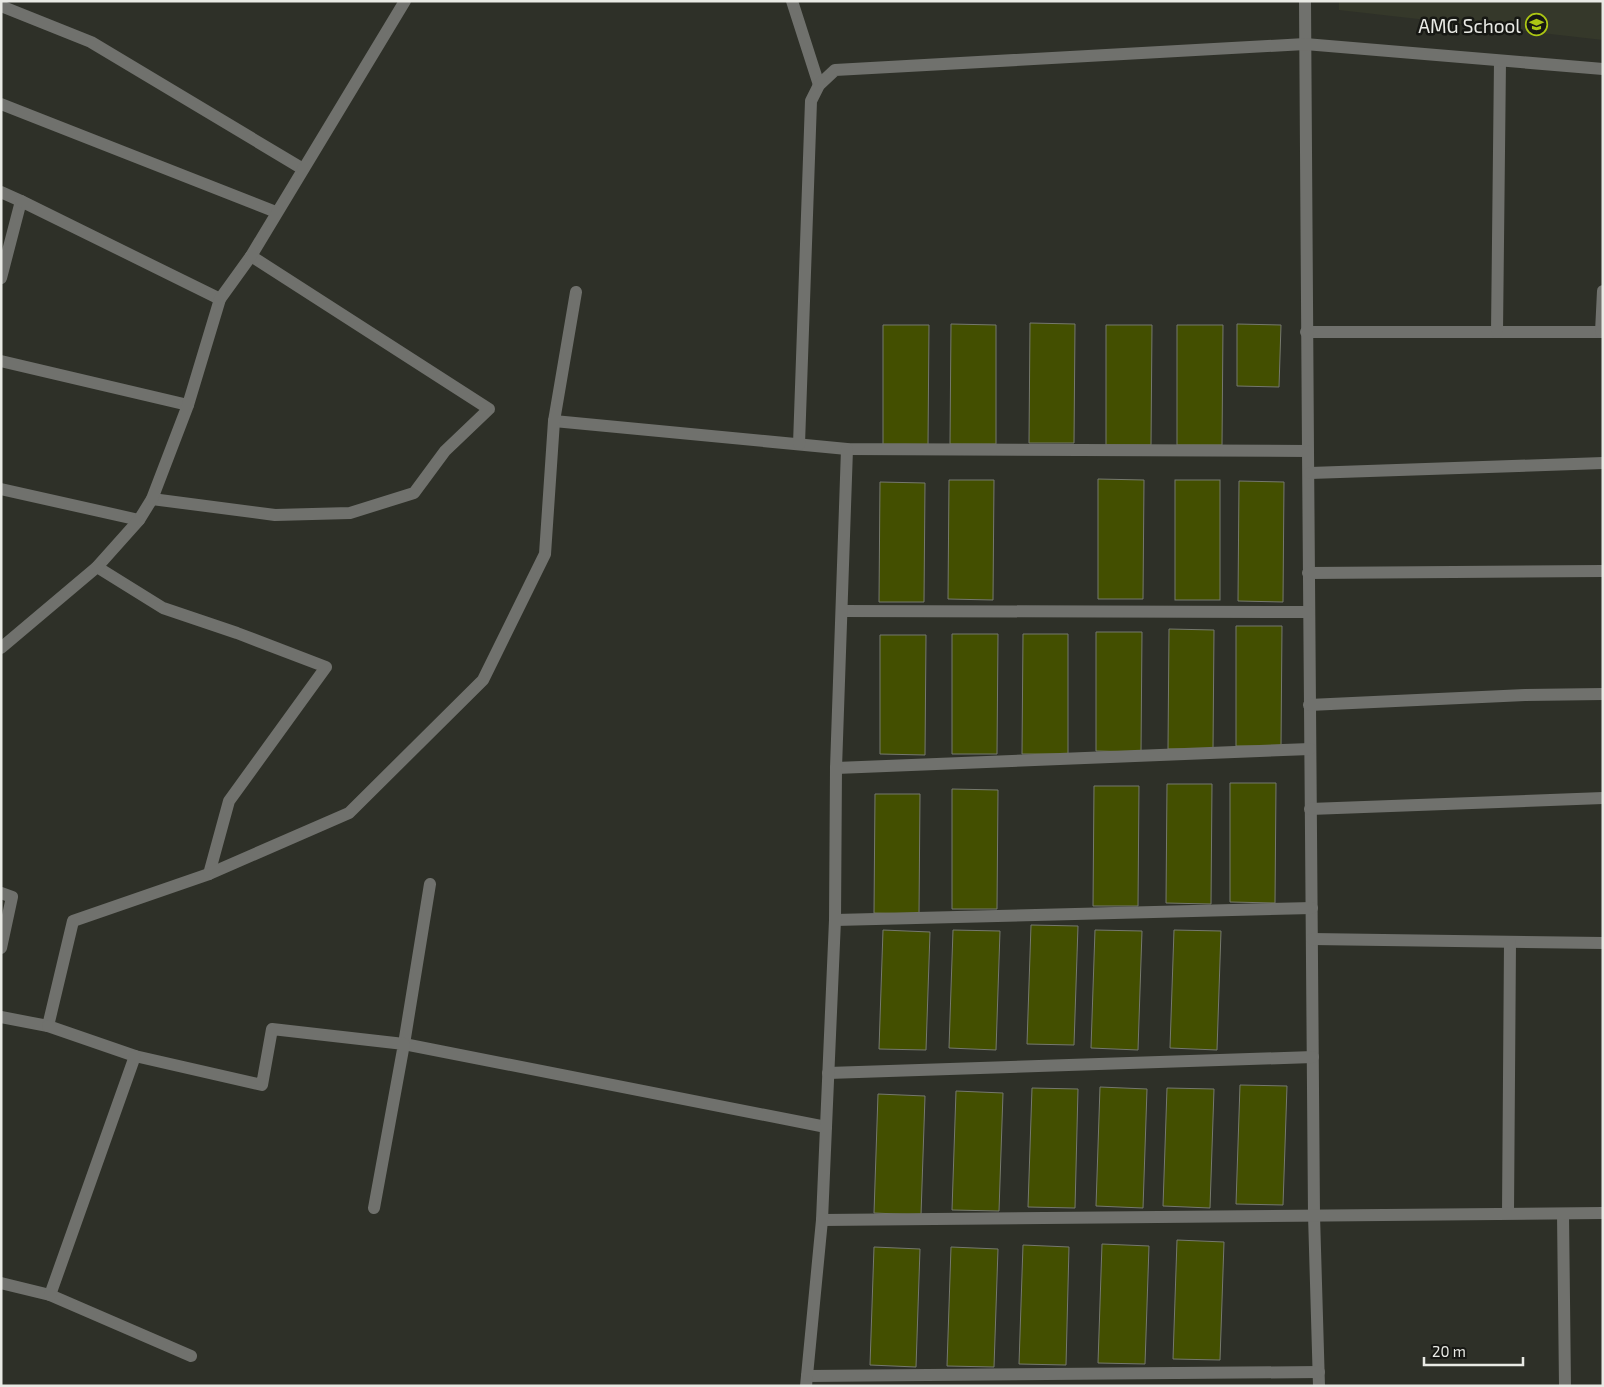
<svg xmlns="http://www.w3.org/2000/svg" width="1604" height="1387" font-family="'Exo 2',sans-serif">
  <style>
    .built { fill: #35382a }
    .building { fill: #434f00; stroke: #75786e }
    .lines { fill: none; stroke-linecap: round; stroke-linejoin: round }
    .minor { stroke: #70716d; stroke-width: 12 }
    .labels { text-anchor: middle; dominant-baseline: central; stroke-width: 5; stroke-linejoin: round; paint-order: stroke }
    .poi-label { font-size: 19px; fill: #e9eae5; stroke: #171814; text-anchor: end }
  </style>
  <rect width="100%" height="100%" fill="#2e3028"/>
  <path class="built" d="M1339 1H1603V40L1339 10Z"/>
  <g class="building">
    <path d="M1030 323 1075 324 1074 443H1029Z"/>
    <path d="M951 324 996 325V444H950Z"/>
    <path d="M1237 324 1281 325 1279 387 1237 386Z"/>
    <path d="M883 325H929L928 445H883Z"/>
    <path d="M1106 325H1152L1151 445H1106Z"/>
    <path d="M1177 325H1223L1222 445H1177Z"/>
    <path d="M1098 479 1144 480 1143 599H1098Z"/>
    <path d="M949 480H994L993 600 948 599Z"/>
    <rect x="1175" y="480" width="45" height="120"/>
    <path d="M1239 481 1284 482 1283 602 1238 601Z"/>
    <path d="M880 482 925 483 924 602H879Z"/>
    <path d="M1236 626H1282L1281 746H1236Z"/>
    <path d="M1169 629 1214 630 1213 749H1168Z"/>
    <path d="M1096 632H1142L1141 752 1096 751Z"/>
    <path d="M952 634H998L997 754H952Z"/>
    <path d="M1023 634H1068V754H1022Z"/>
    <path d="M880 635H926L925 755 880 754Z"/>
    <path d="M1230 783H1276L1275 903 1230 902Z"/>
    <path d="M1167 784H1212L1211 904 1166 903Z"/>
    <path d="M1094 786H1139L1138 906H1093Z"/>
    <path d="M952 789 998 790 997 909H952Z"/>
    <path d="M875 794H920L919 914 874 913Z"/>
    <path d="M1031 925 1078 926 1074 1045 1027 1044Z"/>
    <path d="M883 930 930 932 926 1050 879 1049Z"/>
    <path d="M953 930 1000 931 996 1050 949 1048Z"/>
    <path d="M1095 930 1142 931 1138 1050 1091 1048Z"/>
    <path d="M1174 930 1221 931 1217 1050 1170 1048Z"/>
    <path d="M1240 1085 1287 1086 1283 1205 1236 1204Z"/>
    <path d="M1100 1087 1147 1089 1143 1208 1096 1206Z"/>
    <path d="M1032 1088 1078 1089 1075 1208 1028 1207Z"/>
    <path d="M1167 1088 1214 1089 1210 1208 1163 1206Z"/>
    <path d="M956 1091 1003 1093 999 1211 952 1210Z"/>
    <path d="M878 1094 925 1096 921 1215 874 1213Z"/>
    <path d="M1177 1240 1224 1242 1220 1360 1173 1359Z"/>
    <path d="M1102 1244 1149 1246 1145 1364 1098 1363Z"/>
    <path d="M1023 1245 1069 1247 1066 1365 1019 1364Z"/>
    <path d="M874 1247 920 1249 916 1367 870 1365Z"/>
    <path d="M951 1247 998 1249 994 1367 947 1366Z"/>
  </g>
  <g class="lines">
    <g class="minor">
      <path d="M792 1 819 85"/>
      <path d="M1 6 91 42 303 169"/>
      <path d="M1 104 276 212"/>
      <path d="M1 192 21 201 1 278"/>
      <path d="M21 201 220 299"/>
      <path d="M1306 332H1603"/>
      <path d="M1497 332 1500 61"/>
      <path d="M1601 332 1603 291"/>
      <path d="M1 361 188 405"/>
      <path d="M554 421 847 449 1308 451 1305 1"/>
      <path d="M799 444 811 101 819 85 835 70 1305 44 1603 69"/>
      <path d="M1308 451 1314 1215 1319 1386"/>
      <path d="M1310 473 1603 463"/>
      <path d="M1 489 139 520"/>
      <path d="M152 499 275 515 350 513 414 493 445 451 489 409 251 256"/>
      <path d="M97 567 163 608 237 633 326 667 229 801 209 874"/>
      <path d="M1308 573 1603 571"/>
      <path d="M842 611 1309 612"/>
      <path d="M1 648 97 567 139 520 152 499 188 405 220 299 251 256 405 1"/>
      <path d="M1309 705 1525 695 1603 694"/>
      <path d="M836 768 1310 749"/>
      <path d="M1310 809 1603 798"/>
      <path d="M430 884 404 1044 826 1127"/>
      <path d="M1 893 12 897 1 948"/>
      <path d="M835 920 1312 908"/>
      <path d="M1312 939 1603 943"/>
      <path d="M1 1017 48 1026 73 921 209 874 349 813 483 680 545 554 554 421 576 292"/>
      <path d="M48 1026 135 1056 262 1085 272 1029 404 1044 374 1208"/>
      <path d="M828 1073 1313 1057"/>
      <path d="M1508 1213 1510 942"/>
      <path d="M1563 1214 1565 1386"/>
      <path d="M822 1220 1603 1213"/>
      <path d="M1 1283 50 1295 191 1356"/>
      <path d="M50 1295 135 1056"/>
      <path d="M807 1376 1319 1372"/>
      <path d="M806 1386 822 1220 826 1127 835 920 836 768 847 449"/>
    </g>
  </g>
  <defs>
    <symbol id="school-ring" viewBox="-11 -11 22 22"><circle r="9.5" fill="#171814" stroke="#acc613" stroke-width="1.5"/><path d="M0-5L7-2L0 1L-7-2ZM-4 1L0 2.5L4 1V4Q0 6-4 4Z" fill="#acc613"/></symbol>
  </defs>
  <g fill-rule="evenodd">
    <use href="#school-ring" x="1524" y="12" width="25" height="25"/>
  </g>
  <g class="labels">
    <g class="poi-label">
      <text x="1521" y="25">AMG School</text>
    </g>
  </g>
  <rect width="1604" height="1387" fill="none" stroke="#e9eae5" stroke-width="5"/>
  <path d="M1424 1357v8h99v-8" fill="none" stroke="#e9eae5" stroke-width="2.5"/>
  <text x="1432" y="1357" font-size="15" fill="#e9eae5" stroke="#171814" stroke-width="4" paint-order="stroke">20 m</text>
</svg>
